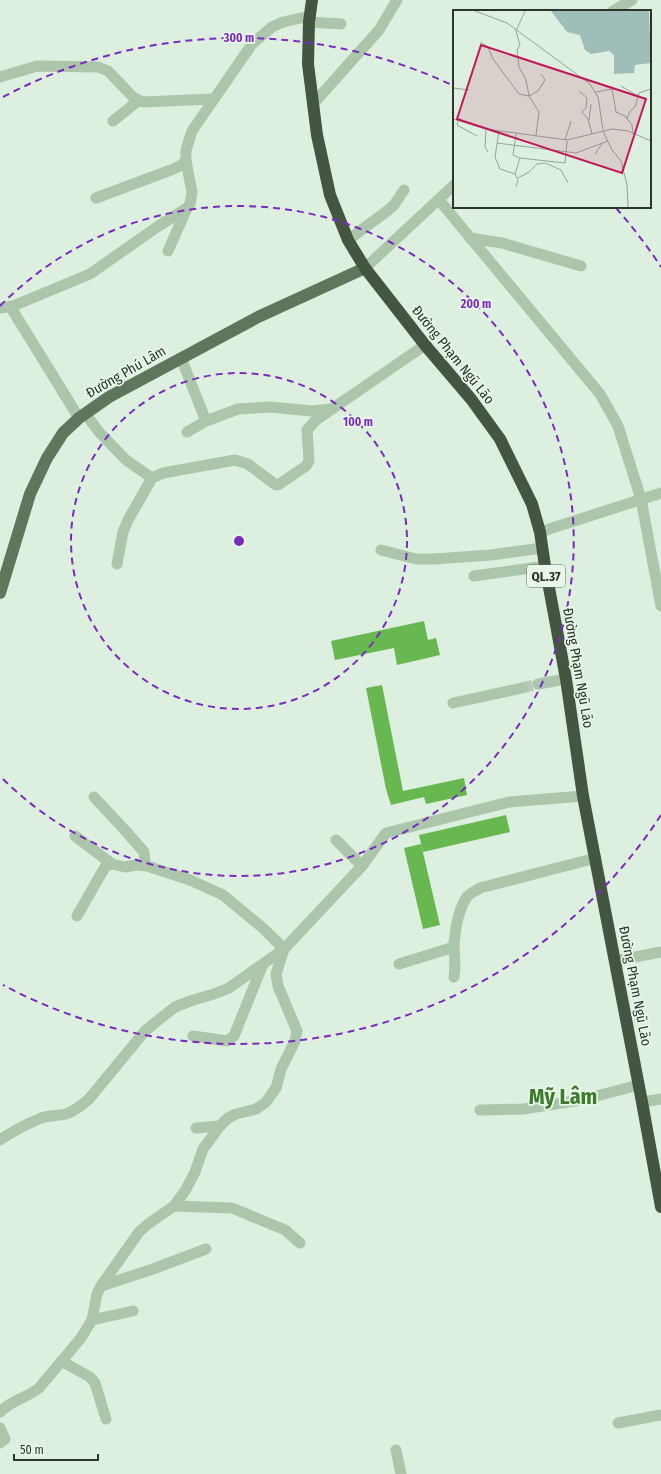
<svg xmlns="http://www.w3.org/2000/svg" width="661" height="1474" font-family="'Fira Sans Condensed',sans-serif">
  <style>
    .building { fill: #68b852 }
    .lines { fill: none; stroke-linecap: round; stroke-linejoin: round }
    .minor-tunnel { stroke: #b9cabb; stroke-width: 11; stroke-dasharray: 11 5.5; stroke-linecap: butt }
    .minor { stroke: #abc6ab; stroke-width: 11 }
    .major { stroke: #5f755c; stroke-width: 12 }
    .highway { stroke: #445541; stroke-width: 12 }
    .ring { fill: none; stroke: #7b2cbf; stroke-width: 2; stroke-dasharray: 7 5 }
    .labels { text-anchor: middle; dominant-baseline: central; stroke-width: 3.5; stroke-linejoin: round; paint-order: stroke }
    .shield { fill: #e9f7eb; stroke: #646f63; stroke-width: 1 }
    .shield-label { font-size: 13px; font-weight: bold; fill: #2b3529 }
    .street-label { font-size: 14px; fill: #2b3529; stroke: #e9f7eb }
    .town-label { font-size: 22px; font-weight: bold; fill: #3c7b2b; stroke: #e9f7eb }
    .inset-road { fill: none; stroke: #96a596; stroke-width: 1 }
    .view { fill: #c2185b; fill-opacity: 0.15; stroke: #c2185b; stroke-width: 2 }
    .inset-edge { fill: none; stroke: #2b3529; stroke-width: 2 }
    .centre { fill: #7b2cbf; stroke: #e9f7eb; stroke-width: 2 }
    .ring-label { font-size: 12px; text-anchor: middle; font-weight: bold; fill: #7b2cbf; stroke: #e9f7eb; stroke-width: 3.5; stroke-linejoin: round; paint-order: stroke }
  </style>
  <rect width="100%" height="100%" fill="#ddefdf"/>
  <g class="building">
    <path d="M424 621 428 640 436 638 440 655 397 665 394 648 335 660 331 641Z"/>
    <path d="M382 685 403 791 464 778 467 795 426 804 424 797 391 805 386 789 366 688Z"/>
    <path d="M506 815 510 832 423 852 419 835Z"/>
    <path d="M421 844 440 925 423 929 404 848Z"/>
  </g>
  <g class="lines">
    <path class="minor-tunnel" d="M522 688 538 684"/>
    <g class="minor">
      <path d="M613 11 632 0"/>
      <path d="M309 22 341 24"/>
      <path d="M0 77 37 66 98 67 108 71 134 98 143 102 213 99"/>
      <path d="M313 104 379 30 397 0"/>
      <path d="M113 121 138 101"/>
      <path d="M96 198 171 170 180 166 186 161"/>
      <path d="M439 200 600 394 618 426 641 499 661 606"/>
      <path d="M470 238 502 243 581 266"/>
      <path d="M348 240 387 211 394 205 404 190"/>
      <path d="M168 251 187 208"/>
      <path d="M365 268 454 185"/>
      <path d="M13 306V311L79 418"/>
      <path d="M0 308 13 306 90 274 157 227 187 208 190 204 192 192 186 161V150L192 131 252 44 272 27 283 22 310 16"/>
      <path d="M181 358 206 421"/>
      <path d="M85 413 99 432 126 460 152 478"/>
      <path d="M187 432 206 421 238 409 270 407 312 411 331 409"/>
      <path d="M540 532 661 493"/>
      <path d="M381 550 416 559H434L491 555 542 548"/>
      <path d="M117 564 123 532 128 520 152 478 163 473 235 460 248 464 276 485H278L306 466 309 461 307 430 316 420 425 345"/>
      <path d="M474 576 545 566"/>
      <path d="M538 684 566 679"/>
      <path d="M453 703 522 688"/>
      <path d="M94 797 122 827 144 852 145 862 142 865"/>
      <path d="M75 836 112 864"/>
      <path d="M336 840 362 866"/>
      <path d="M615 961 661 952"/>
      <path d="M399 964 454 947"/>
      <path d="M454 977C456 966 454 956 454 945 455 930 458 910 467 897 470 893 476 891 480 888L596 858"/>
      <path d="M193 1036 227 1041 234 1036 263 964"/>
      <path d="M642 1102 661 1099"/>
      <path d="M480 1110 523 1109 581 1100 639 1085"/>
      <path d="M196 1128 220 1126"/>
      <path d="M0 1140C13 1131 27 1124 41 1118 49 1115 58 1116 66 1114 75 1111 82 1105 89 1099L145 1031 161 1018 175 1007 193 1000 214 994 229 988 284 949 362 866 386 833 509 802 583 796"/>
      <path d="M174 1206 232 1208 285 1230 300 1243"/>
      <path d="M101 1286 153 1269 206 1249"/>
      <path d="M92 1320 133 1311"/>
      <path d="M61 1361 90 1377 95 1383 106 1419"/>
      <path d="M0 1412C13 1399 25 1399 39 1388L81 1338 92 1320 97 1294 101 1286 139 1232 148 1224 174 1206 185 1191 195 1172 203 1149 220 1126 228 1118 236 1114 256 1109 266 1102 276 1088 281 1069 295 1041 297 1031 278 986 276 974 284 949 264 929 223 895 190 880 147 866 136 865 125 867 112 864 105 867 77 916"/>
      <path d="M618 1423 661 1415"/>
      <path d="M0 1428 5 1439 0 1443"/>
      <path d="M396 1450 401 1474"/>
    </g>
    <path class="major" d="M0 593 30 494 47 458 63 433 79 418 109 397 258 317 365 268"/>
    <path class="highway" d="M312 0 309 22 308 64 317 135 330 195 348 240 365 268 425 345 471 399 500 439 532 504 540 532 545 566 566 679 583 796 642 1102 661 1207"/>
  </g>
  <g class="ring">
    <circle cx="239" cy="541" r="168"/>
    <path d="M0 306A335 335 0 1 1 0 776"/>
    <path d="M661 815A503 503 0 0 1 3 985M3 97A503 503 0 0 1 452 85M616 208A503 503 0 0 1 661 267"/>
  </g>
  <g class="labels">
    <rect class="shield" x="527" y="565" width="38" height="22" rx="3"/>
    <g class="shield-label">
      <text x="546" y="576">QL.37</text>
    </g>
    <g class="street-label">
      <text transform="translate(453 355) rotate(51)">Đường Phạm Ngũ Lão</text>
      <text transform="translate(126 372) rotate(-30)">Đường Phú Lâm</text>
      <text transform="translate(578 668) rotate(80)">Đường Phạm Ngũ Lão</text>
      <text transform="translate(635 986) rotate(79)">Đường Phạm Ngũ Lão</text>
    </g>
    <g class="town-label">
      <text x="563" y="1096">Mỹ Lâm</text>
    </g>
  </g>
  <g transform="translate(453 10)">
    <rect width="198" height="198" fill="#ddefdf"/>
    <path d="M98 1H196L198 53 182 55 181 63 161 64V45L156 41 138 44 132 40 127 25 114 22Z" fill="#9fbdb9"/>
    <path class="inset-road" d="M22 1 54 13 137 74 145 87 150 120M72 1 63 21 67 35 64 40 66 57 73 70 76 86 86 102 83 125M27 32 35 37 40 49 66 84 76 86 85 81 92 70 88 64M168 76 185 86M0 78 16 80M126 81 134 88 133 98 129 102 135 109 139 124M143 82 159 79 163 102 172 106 179 115 180 123M0 109 33 119 114 130 159 119 175 121 198 131M174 109 177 101 182 97 186 83 198 79M136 110 138 94M5 111 4 115 24 126M33 119 32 137 35 142M46 121 42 147 47 159 62 164 65 170 63 177M150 121 159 140 168 151 174 175 175 197M63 124 60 145 67 148 112 153 114 131M112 130 118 111M44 133 123 143 155 131M142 144 149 134M62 164 67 148M65 168 76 162 84 154 92 153 108 160 115 173"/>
    <path class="view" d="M28 35 193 89 169 163 4 109Z"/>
    <rect width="198" height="198" class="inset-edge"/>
  </g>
  <circle cx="239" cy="541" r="6" class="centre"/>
  <g class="ring-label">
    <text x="239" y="42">300 m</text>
    <text x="476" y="308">200 m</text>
    <text x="358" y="426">100 m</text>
  </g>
  <path d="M14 1454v6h84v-6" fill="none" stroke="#2b3529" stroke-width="2"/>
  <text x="20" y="1454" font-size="12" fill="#2b3529" stroke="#e9f7eb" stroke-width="3" paint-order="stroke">50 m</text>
</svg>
